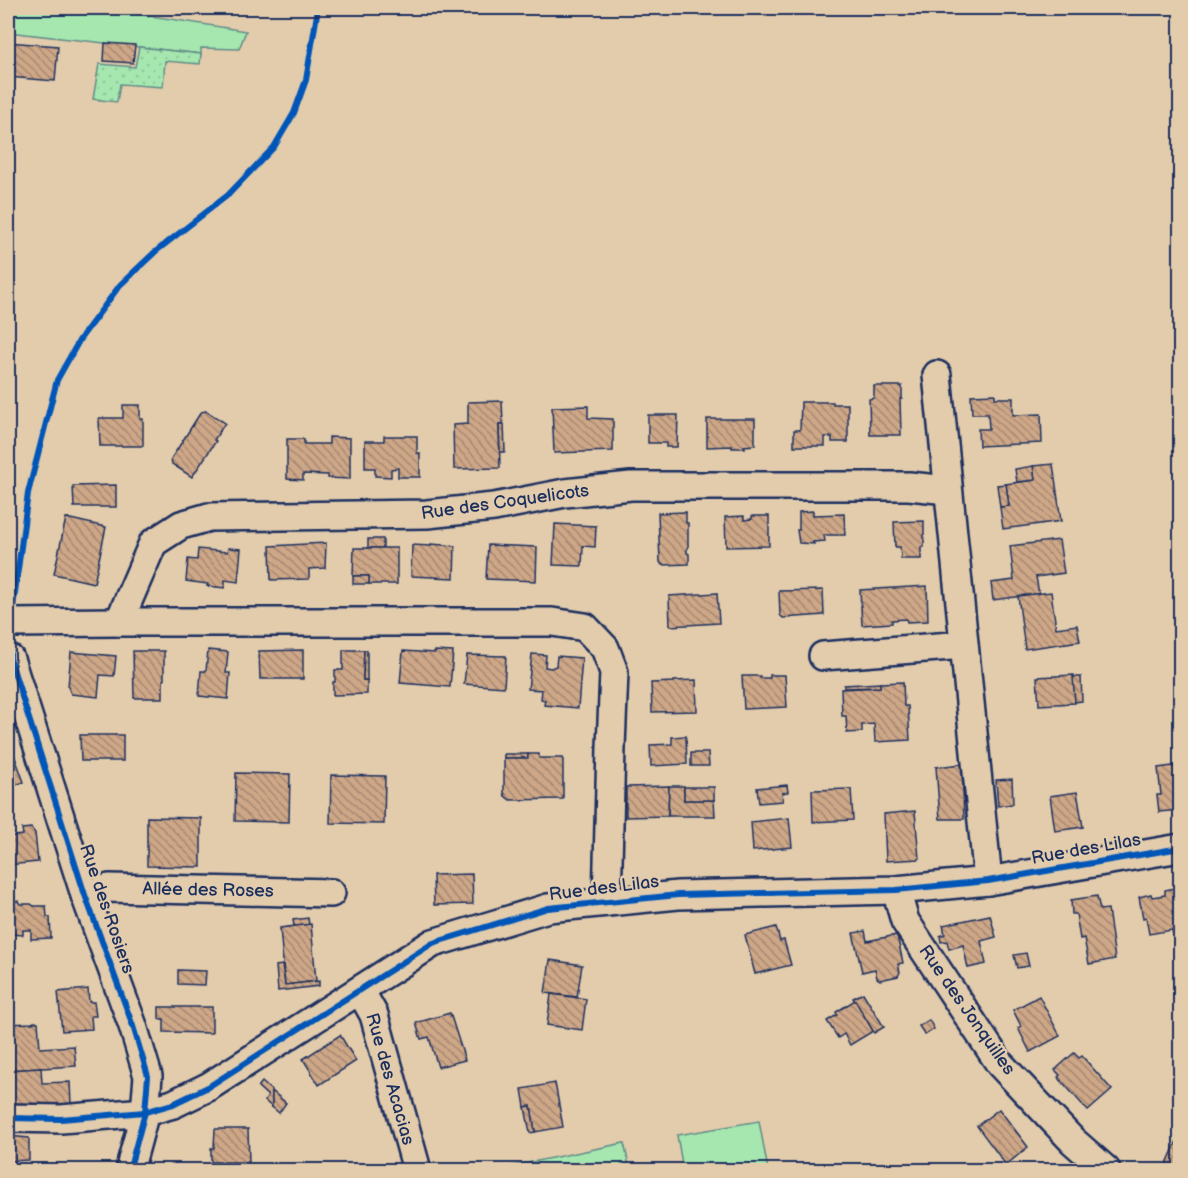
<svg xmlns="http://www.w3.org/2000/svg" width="1188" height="1178" font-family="'Balsamiq Sans',sans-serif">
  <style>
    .grass { fill: #a6e7b0; stroke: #608b87; stroke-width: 1.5 }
    .garden { fill: url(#garden-dots); stroke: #608b87; stroke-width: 1.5 }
    .building { fill: url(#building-back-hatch); stroke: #1b2f5e; stroke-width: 1.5 }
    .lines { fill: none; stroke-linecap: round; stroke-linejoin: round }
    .minor-casing { stroke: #1b2f5e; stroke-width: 32 }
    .minor { stroke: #e3ccac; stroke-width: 27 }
    .cycleway-casing { stroke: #e3ccac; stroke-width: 10 }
    .cycleway { stroke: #0057b8; stroke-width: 6 }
    .labels { text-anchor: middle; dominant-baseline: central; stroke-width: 5; stroke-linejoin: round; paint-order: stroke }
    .street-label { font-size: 18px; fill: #1b2f5e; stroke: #e3ccac }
  </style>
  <defs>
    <pattern id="garden-dots" width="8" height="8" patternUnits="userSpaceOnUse" patternTransform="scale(1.5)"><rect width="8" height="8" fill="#a6e7b0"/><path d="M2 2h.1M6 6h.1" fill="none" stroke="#8ec69a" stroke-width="1.8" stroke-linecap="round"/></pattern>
    <pattern id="building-back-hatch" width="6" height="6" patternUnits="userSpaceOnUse" patternTransform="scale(1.5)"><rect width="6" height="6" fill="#cea787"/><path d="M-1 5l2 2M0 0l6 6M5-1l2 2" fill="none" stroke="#a68872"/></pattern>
  </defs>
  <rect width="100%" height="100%" fill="#e3ccac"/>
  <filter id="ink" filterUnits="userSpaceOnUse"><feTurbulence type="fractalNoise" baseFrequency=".0167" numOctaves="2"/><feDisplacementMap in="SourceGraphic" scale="12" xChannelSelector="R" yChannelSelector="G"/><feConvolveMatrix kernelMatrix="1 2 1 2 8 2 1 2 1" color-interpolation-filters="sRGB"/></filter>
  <g filter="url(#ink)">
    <g class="grass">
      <path d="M8 8H101L246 31 239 49 201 48V54L8 32Z"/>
      <path d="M759 1121 768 1170H683L677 1135Z"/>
      <path d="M624 1143 630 1170H503V1168Z"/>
    </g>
    <path class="garden" d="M139 47 201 54 200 64 165 61 163 87 120 84 117 102 93 99 99 64 135 67Z"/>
    <g class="building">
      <path d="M8 42 58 46 55 81 8 77Z"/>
      <path d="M105 43 135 45 133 63 104 61Z"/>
      <path d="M874 386H902V399H900L901 435H870L869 399 874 398Z"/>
      <path d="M995 394V398H1013V415L1041 414 1042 443 979 446 978 429H989L988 414H972L971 395Z"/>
      <path d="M502 401 503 424H499L500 468 454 469 453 425 468 424V402Z"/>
      <path d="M801 402H833V404H848V442H832V437H825V446H794V430H800Z"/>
      <path d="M123 405H140V419H143V446H100L99 418H123Z"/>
      <path d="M588 406V418L613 419V451L554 453 552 407Z"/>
      <path d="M206 411 225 423 214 440 216 441 192 477 172 464 171 459 201 412Z"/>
      <path d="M648 415H678L677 447H666V443H648Z"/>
      <path d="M707 419H755V445L744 446 745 448H732V446L707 447Z"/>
      <path d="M499 424H504L505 452H500Z"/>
      <path d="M384 436H417V453H420V477H398V468L391 469V477L375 476V468H365V441H384Z"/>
      <path d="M329 437 350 438V479L328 478V475L303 474V480L287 479V439H304V444H329Z"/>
      <path d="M1053 464 1061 521 1003 529 1000 507 1009 506 1006 484 1035 480 1033 466Z"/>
      <path d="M1033 466 1035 480 1017 482 1015 469Z"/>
      <path d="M1006 484 1009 506 1000 507 997 485Z"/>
      <path d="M116 485V507H74L73 486Z"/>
      <path d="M813 511V515L844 514 845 535H824L825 541 813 542 814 544 799 543 797 530H799V512Z"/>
      <path d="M686 512V523H688V548H687V553L689 554V564L662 565 660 562 658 513Z"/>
      <path d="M744 516V520L752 519V516H769V546L726 547 725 517Z"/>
      <path d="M66 518 106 527 94 583 54 574Z"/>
      <path d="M924 521V547H921V559H901L900 547H895L894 522Z"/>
      <path d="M555 524 596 526 595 547 583 546 582 566 553 565Z"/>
      <rect x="368" y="539" width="15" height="9"/>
      <path d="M1059 540 1064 573 1036 577 1039 594 993 600 991 583 1014 580 1010 546Z"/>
      <path d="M326 543 325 568 309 569V579L271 580 270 546Z"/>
      <path d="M431 544 455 546 454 578 411 576 412 545 431 546Z"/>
      <path d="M488 545 537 547 536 581 486 579Z"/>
      <path d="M228 548 241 549 238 582 225 580V588L207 586 208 584 186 581 188 559 197 560 198 549 227 552Z"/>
      <path d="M354 548H397V584H369V576H353Z"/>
      <rect x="353" y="576" width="16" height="8"/>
      <path d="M927 586 928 621 907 622 906 619 892 620V623L862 625 860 590Z"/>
      <path d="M823 590 824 615 783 618 780 615 779 591Z"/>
      <path d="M1051 592 1056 628 1077 625 1080 641 1025 649 1018 596Z"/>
      <path d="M717 593 719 623 670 626 669 596Z"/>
      <path d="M208 650 228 652 226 673H230L228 699 199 696 201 671H206Z"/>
      <path d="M303 650V679H260L259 651Z"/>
      <path d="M343 650H364L363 680H367V694L333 695V682H335V670H343Z"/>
      <path d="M364 650H367V680H363Z"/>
      <path d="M133 651H164V680H163V698H134Z"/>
      <path d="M403 651 435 653V651L453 652 450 687 400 683Z"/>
      <path d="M71 652 116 656 114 676 100 675 98 697 71 694 68 687Z"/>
      <path d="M532 654 546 655 545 667 551 668 556 666 557 656 582 658 578 708 544 705 545 700 541 699 542 690 528 689Z"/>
      <path d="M467 655 506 656 504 687 464 684Z"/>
      <path d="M770 675H785L787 707 744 709 742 676H760V678H770Z"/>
      <path d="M1074 675 1075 703 1039 705 1037 677Z"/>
      <path d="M1073 677H1081L1082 701 1075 702Z"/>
      <path d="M696 680 697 711 652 712 651 683 674 682V681Z"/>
      <path d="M903 682 904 706H908L910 740 875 742 874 724 862 725V732L847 733 846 716H842L841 689 880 687V683Z"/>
      <path d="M880 683V687L844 688V685Z"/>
      <path d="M80 735H123V761H81Z"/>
      <path d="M686 736 687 764 651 766 650 745 672 744V737Z"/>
      <path d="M8 738 24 782 8 788Z"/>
      <path d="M691 753H708L709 766H691Z"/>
      <rect x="504" y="754" width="24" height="4"/>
      <path d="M528 754H539V758H563V799L510 800 505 796 504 793V758H528Z"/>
      <path d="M962 764 964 819H940L936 767Z"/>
      <path d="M1180 765V810L1159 812 1157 795H1161L1158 768Z"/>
      <path d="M236 773 290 774 289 822 235 821Z"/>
      <path d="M331 775 385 776 384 824 330 823Z"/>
      <path d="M1012 779 1013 804 998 806 996 780Z"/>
      <path d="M787 785 788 792 782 793 783 801 759 803 757 788Z"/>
      <path d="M669 786 668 816 626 817V787Z"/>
      <path d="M669 786H684V800H714L715 816H668Z"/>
      <rect x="684" y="787" width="30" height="13"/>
      <path d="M851 789 853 820 813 822 812 790Z"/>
      <path d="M1077 792 1083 827 1055 831 1050 796Z"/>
      <path d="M915 811 919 859 886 861 884 814Z"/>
      <path d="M147 817 201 818V867L147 866Z"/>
      <path d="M789 818 792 847 753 851 751 822Z"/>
      <path d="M31 828 35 833 38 862 8 865V837L23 835 22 829Z"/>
      <path d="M472 874 473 904 434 905 433 875Z"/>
      <path d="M1179 887 1180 933 1173 934 1172 930 1149 934 1146 917 1143 918 1139 897 1151 894 1152 897 1165 895V890Z"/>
      <path d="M1097 896 1100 910 1108 909 1115 959 1089 964 1084 938 1080 939 1076 914H1072L1071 900Z"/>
      <path d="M18 901 20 904H31L34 906H46L47 917H50L51 938 31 939V930H23V935L11 934 8 931V902Z"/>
      <path d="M990 915 996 937 981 941 986 964 968 968 963 945 949 949 947 941 941 942 940 936 945 934 943 925Z"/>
      <path d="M308 918 309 925 294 926 293 920Z"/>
      <path d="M311 924 316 981 285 985 280 928Z"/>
      <path d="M776 927 780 941 784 940 791 965 755 974 745 935Z"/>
      <path d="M865 931 867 941 897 935 903 963 898 964 900 972 898 976 880 980 877 978 875 969 862 972 853 933Z"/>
      <path d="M1026 953 1029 966 1017 968 1014 955Z"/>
      <path d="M550 960 582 965 577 997 545 993Z"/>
      <path d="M282 965 285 985 319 981V986L278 991 276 966Z"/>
      <path d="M178 970 206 971 205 985 178 984Z"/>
      <path d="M88 989 89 1002H94L96 1016H91L92 1029 62 1031 58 992Z"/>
      <path d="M863 993 884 1027 874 1033 853 998Z"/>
      <path d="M551 994 586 999 582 1030 547 1025Z"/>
      <path d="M1039 996 1060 1036 1030 1052 1018 1028 1021 1026 1013 1010Z"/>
      <path d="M855 1000 873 1031 850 1045 844 1034 838 1038 827 1021 837 1015 836 1012Z"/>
      <path d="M159 1007H212V1033L164 1032V1019H159Z"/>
      <path d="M450 1013 465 1060 438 1067 429 1037 421 1039 416 1023Z"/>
      <path d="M929 1020 934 1029 925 1035 919 1026Z"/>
      <path d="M34 1022H38L40 1048 74 1046 76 1066 8 1070V1024L32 1023Z"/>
      <path d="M340 1035 356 1061 319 1085 303 1059Z"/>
      <path d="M1074 1053 1079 1058 1082 1056 1112 1090 1088 1111 1058 1077 1060 1075 1055 1070Z"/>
      <path d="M41 1068 42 1083 70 1082 71 1105 8 1109V1070Z"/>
      <path d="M262 1082 272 1091V1107L265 1101 268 1096 258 1087Z"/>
      <path d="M555 1083 563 1127 535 1132 531 1106 525 1107 522 1089Z"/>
      <path d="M272 1091 286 1103 279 1113 272 1107Z"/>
      <path d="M531 1106 535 1132 530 1133 525 1107Z"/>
      <path d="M999 1109 1028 1147 1006 1165 977 1126Z"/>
      <path d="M215 1129H248L249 1162H211V1148H214Z"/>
      <path d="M8 1136 29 1138V1160L8 1161Z"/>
      <path d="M1177 1141 1180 1143V1170H1164Z"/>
    </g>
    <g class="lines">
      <defs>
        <g id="minor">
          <path d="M937 375 988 881"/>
          <path d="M119 622 153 543 181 525 209 517 427 514 494 507 565 493 631 486H909L948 490"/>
          <path d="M11 623 119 622H552L585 627 605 648 614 672 611 747 607 902"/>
          <path d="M823 656 964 645"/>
          <path d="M10 659 85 895 133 1026 148 1076 145 1112 132 1160 130 1170"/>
          <path d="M896 890 905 921 1000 1064 1073 1141 1106 1170"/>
          <path d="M85 895 109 888 331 893"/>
          <path d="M360 990 374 1015 417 1170"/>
          <path d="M8 1118 61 1119 145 1112 173 1104 208 1087 433 943 548 908 678 895 896 890 988 881 1180 848"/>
        </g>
      </defs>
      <use href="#minor" class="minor-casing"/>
      <use href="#minor" class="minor"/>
      <defs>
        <g id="cycleway">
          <path d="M8 1118 61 1119 145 1112 173 1104 208 1087 433 943 548 908 678 895 896 890 988 881 1180 848"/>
          <path d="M130 1170 132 1160 145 1112 148 1076 133 1026 85 895 10 659 11 623 28 493 57 380 80 339 120 285 155 252 228 195 274 147 294 113 306 80 318 8"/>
        </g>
      </defs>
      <use href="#cycleway" class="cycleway-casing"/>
      <use href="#cycleway" class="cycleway"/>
    </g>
  </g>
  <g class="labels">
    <g class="street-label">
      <text transform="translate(505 502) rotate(-8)">Rue des Coquelicots</text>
      <text transform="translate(1086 849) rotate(-10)">Rue des Lilas</text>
      <text transform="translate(604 888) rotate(-7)">Rue des Lilas</text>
      <text transform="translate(208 890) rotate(1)">Allée des Roses</text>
      <text transform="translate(107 909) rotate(71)">Rue des Rosiers</text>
      <text transform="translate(967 1010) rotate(55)">Rue des Jonquilles</text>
      <text transform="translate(390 1079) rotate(74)">Rue des Acacias</text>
    </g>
  </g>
  <rect width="1188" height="1178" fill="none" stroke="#e3ccac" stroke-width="30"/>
  <rect x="15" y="15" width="1158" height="1148" fill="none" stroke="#1b2f5e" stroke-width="2" filter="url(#ink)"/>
</svg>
